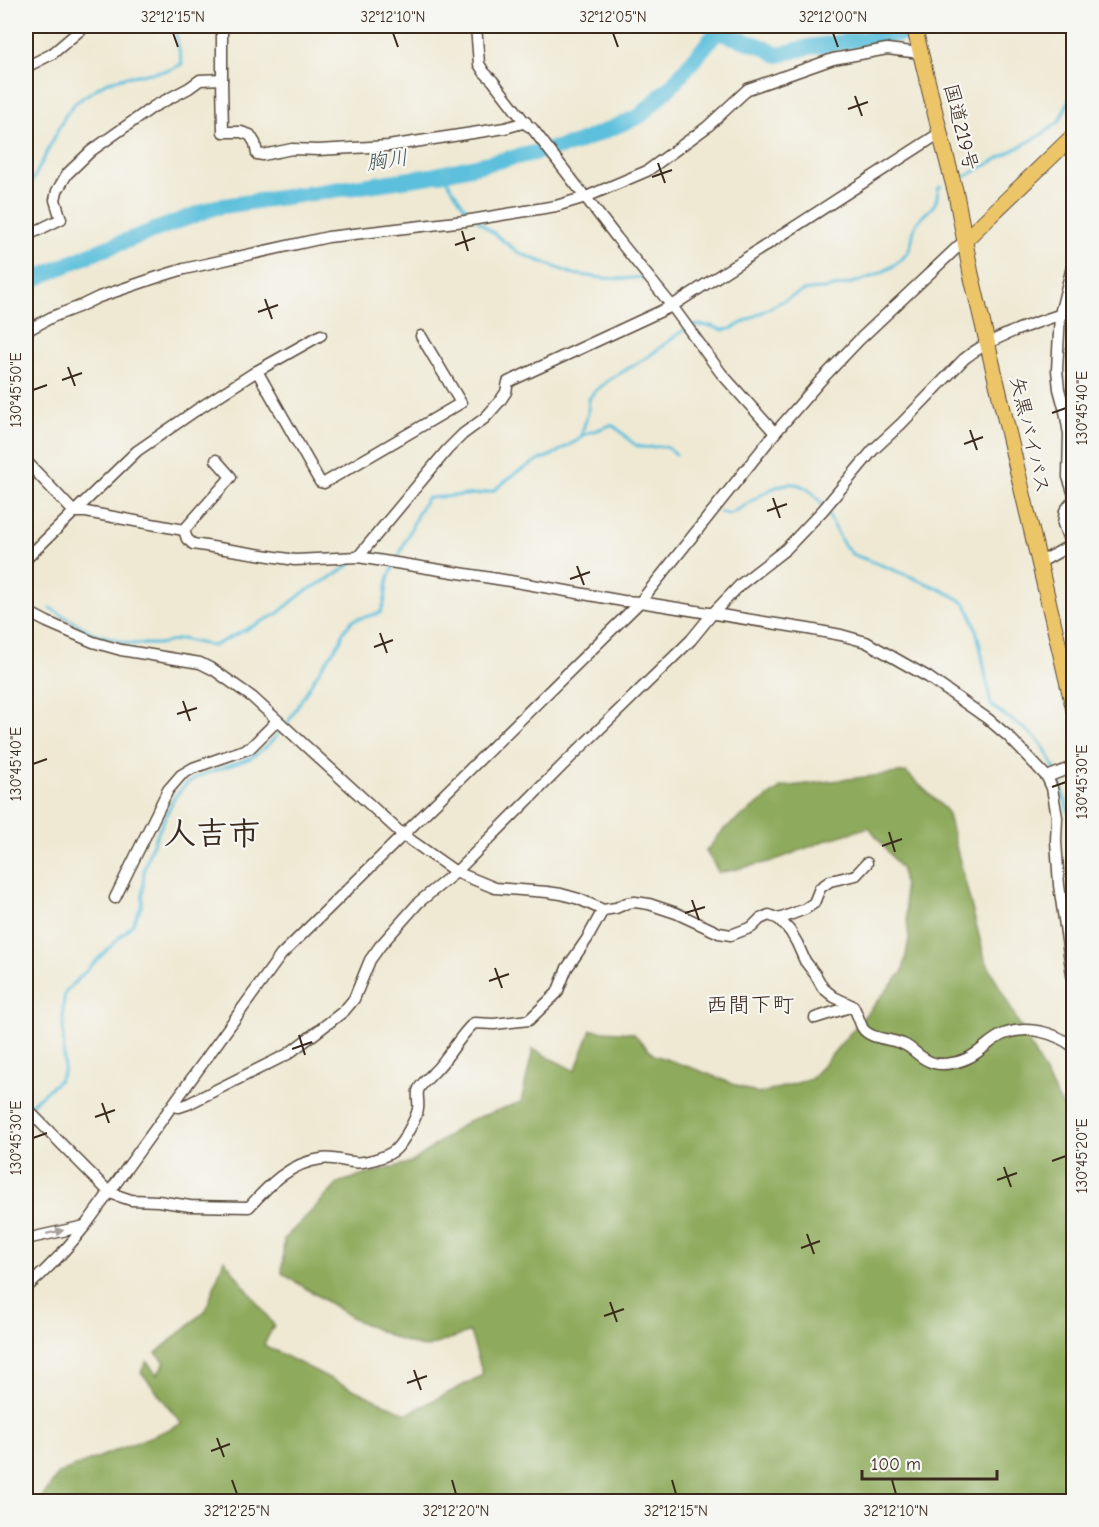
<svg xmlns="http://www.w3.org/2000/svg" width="1099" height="1527" font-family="'Comic Neue','Klee One',sans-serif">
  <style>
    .forest { fill: #8eaa5c; stroke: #646a3d; stroke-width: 1.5 }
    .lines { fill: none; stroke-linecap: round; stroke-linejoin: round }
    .stream { stroke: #5cbfdb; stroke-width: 3 }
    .river { stroke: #5cbfdb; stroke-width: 16 }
    .minor-casing { stroke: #564739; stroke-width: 13 }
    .highway-casing { stroke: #564739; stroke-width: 17 }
    .minor { stroke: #fff; stroke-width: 10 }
    .highway { stroke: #edc569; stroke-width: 15 }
    .oneway { fill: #a79f9a }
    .ticks { fill: none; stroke: #3b2a1e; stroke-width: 2 }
    .labels { text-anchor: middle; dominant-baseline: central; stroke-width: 4.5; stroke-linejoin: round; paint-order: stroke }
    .street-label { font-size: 20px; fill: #3b2a1e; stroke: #f6f6f2 }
    .water-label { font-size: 21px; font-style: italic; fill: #455757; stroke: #f6f6f2 }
    .quarter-label { font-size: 22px; fill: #3b2a1e; stroke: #f6f6f2 }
    .town-label { font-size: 32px; font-weight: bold; fill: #3b2a1e; stroke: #f6f6f2 }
    .neatline { fill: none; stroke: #3b2a1e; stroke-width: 2 }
    .ticks-label { font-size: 15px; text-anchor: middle; fill: #3b2a1e }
  </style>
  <rect width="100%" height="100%" fill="#f6f6f2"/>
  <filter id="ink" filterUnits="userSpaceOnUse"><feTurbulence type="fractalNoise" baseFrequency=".0167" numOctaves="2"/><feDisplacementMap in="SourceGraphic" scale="12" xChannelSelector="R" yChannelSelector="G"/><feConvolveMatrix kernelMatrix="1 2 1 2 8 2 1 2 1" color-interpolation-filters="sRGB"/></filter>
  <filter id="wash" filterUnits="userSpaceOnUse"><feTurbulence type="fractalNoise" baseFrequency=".008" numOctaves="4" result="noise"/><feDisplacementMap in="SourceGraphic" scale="24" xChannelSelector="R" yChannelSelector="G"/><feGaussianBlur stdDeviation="1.35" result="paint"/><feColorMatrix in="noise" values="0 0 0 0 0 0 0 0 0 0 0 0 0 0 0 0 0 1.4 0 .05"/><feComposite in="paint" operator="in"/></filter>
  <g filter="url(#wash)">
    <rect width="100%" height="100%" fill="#efe9d3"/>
    <path class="forest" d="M906 772 947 811 985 959 1060 1102 1073 1121V1501L39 1502 59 1473 182 1424 141 1372 147 1361 157 1375 165 1362 156 1353 206 1310 224 1259 274 1325 264 1345 331 1379 407 1414 483 1375 470 1332 425 1348 397 1339 354 1319 282 1273 284 1239 340 1182 412 1162 468 1121 521 1102 533 1049 575 1071 591 1030 633 1033 654 1055 698 1070 758 1094 811 1079 903 971 909 939 902 870 869 827 827 840 773 861 719 873 706 851 724 829 782 787Z"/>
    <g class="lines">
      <g class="stream">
        <path d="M443 174 463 205 473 216"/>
        <path d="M961 179 1041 135 1059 122 1074 90"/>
        <path d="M26 194 65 116 75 103 105 83 125 77 170 70 182 64 174 26"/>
        <path d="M478 221 519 253 573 274 603 278 623 279 642 277 644 279"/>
        <path d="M581 436 588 413 589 399 594 392 609 380 649 356 685 329 695 325 711 326 722 330 731 329C754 317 777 303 801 292 808 289 816 290 823 289 849 285 891 275 907 253 914 244 911 232 917 223 927 208 937 211 938 189L941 186"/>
        <path d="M720 512 729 514C747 506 764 490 782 485 815 476 829 517 841 540 844 545 848 550 852 554 872 562 957 592 966 605 979 624 986 681 991 705 1007 719 1029 728 1042 745 1056 764 1063 796 1071 818L1070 820 1074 834"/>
        <path d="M397 560 418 513 427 498 478 494 493 491 516 473 537 461 552 455 578 440 583 435 611 425C623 430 629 443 638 446 653 452 659 439 676 454"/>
        <path d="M50 608 93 633 130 644H159L181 639 213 646 277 614 304 592 330 578 351 564"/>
        <path d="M287 724 317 674 341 640 343 632 353 620 380 613C388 599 384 594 388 580 389 575 392 570 394 566"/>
        <path d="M29 1106 59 1080 64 1070 63 1007 65 992 132 925 142 905 144 870 150 850 174 798 185 785 197 777 251 758 267 746 280 732"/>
      </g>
      <g class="river">
        <path d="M717 32 764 47 778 55 808 47 926 30 944 26"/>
        <path d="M26 283 91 254 216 207 431 176 574 144 640 116 674 83 722 26"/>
      </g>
    </g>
  </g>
  <g filter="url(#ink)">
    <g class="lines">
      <defs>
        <g id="minor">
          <path d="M222 26V79L223 132H241L250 135 255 143 257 154 263 155 292 149 318 150 388 146 505 128 526 122"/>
          <path d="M476 26 479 64 484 72 493 81 527 125 532 128 617 238 672 306 721 373 775 433"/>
          <path d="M26 67 52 54 85 26"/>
          <path d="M26 236 61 219 55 200 57 191 67 174 91 151 153 107 189 88 200 80 222 79"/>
          <path d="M1074 259 1060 314 1057 370 1059 389 1065 411 1069 434 1068 477 1074 495"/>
          <path d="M26 331 52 317 78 307 99 297 158 277 184 269 328 237 465 221 556 206 586 197 647 171 707 127 748 89 833 59 887 49 920 53"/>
          <path d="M257 371 321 335"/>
          <path d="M216 460 231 477 184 530 187 539 193 544 295 560 358 557 510 581 623 601 640 602 808 629 841 635 866 642 928 677 988 719 1009 737 1047 777 1052 788 1057 817 1056 841 1059 885 1074 988"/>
          <path d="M26 461 74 512 26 559"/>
          <path d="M74 512 137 451 195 411 257 371 320 482 324 483 461 403 421 336"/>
          <path d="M74 512H86L184 530"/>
          <path d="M358 557 447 450 463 434 485 418 500 401 506 392 508 382 672 306 940 133"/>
          <path d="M1039 563 1071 545 1063 524 1065 511 1074 499"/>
          <path d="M26 611 47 622 93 642 121 650 200 663 214 670 252 697 402 834 456 872 495 888 547 892 561 894 579 899 603 910 616 908 627 903 635 902 649 904 676 913 719 933 731 935 752 927 760 919 769 915 779 919 805 909 814 903 820 888 830 881 856 875 867 863"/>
          <path d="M1047 777 1065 770 1074 766"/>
          <path d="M115 898 168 790 181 775 193 768 250 748 277 721"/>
          <path d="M779 919 790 931 797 943 805 961 815 974 823 988 834 997 853 1006"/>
          <path d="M815 1018 853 1006C857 1013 859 1020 862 1027 869 1040 891 1038 903 1044 914 1048 920 1060 934 1063 944 1066 961 1062 970 1057 982 1051 991 1039 1004 1034 1028 1025 1054 1032 1074 1047"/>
          <path d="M173 1106 179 1107 188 1104 288 1054 344 1011 354 999 370 960 380 946 419 902 456 872 571 757 691 640 713 613 741 584 786 549 823 510 873 450 901 424 964 359C993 335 1039 322 1074 310"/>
          <path d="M26 1108 110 1193 131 1200 158 1201 190 1206 249 1207C269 1185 290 1163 321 1159 332 1157 341 1161 353 1162 363 1164 388 1157 396 1149 403 1142 416 1119 418 1109 419 1103 417 1096 418 1091 420 1084 429 1078 433 1073 449 1058 458 1037 474 1023L494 1024 529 1020 557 993 567 968 587 939 603 910"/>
          <path d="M26 1239 85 1226"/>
          <path d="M26 1288C48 1269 67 1249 85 1226L281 955 640 602 775 433 821 380 859 340 965 240"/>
        </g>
        <g id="highway">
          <path d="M914 26 940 133 956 194 971 274 1074 710"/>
          <path d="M965 240 1074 135"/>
        </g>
      </defs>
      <use href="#minor" class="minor-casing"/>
      <use href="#highway" class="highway-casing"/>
      <use href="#minor" class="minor"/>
      <use href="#highway" class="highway"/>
    </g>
    <defs><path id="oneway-solid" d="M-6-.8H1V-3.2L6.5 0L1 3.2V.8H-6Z" transform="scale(1.5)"/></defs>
    <use class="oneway" href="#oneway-solid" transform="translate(55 1232) rotate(-12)"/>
  </g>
  <path class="ticks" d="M173 33 178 47M393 33 398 47M613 33 618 47M833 33 838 47M855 96 862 116M848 109 868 102M658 163 665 183M652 177 672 170M462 231 468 251M455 245 475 238M265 299 272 319M258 312 278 305M68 367 75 386M62 380 82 373M33 390 47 385M1052 413 1066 408M970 430 977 450M964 444 983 437M773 498 780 518M767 511 787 504M577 566 584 585M570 579 590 572M380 633 387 653M374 647 393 640M183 701 190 721M177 714 197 708M33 764 47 759M1052 787 1066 782M889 832 895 852M882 846 902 839M692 900 699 920M685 913 705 907M495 968 502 988M489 981 509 974M299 1035 305 1055M292 1049 312 1042M102 1103 109 1123M95 1117 115 1110M33 1138 47 1133M1052 1161 1066 1156M1004 1167 1011 1187M997 1180 1017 1173M807 1234 814 1254M801 1248 820 1241M610 1302 617 1322M604 1316 624 1309M414 1370 421 1390M407 1383 427 1376M217 1438 224 1457M211 1451 230 1444M232 1480 237 1494M452 1480 456 1494M672 1480 676 1494M892 1480 896 1494"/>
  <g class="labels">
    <g class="street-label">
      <text transform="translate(961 127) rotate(76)">国道219号</text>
      <text transform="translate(1030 435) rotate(77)">矢黒バイパス</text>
    </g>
    <g class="water-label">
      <text transform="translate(387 160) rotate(-8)">胸川</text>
    </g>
    <g class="quarter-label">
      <text x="750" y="1005">西間下町</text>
    </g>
    <g class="town-label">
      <text x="212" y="833">人吉市</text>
    </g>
  </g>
  <rect width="1099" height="1527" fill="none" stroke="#f6f6f2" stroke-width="66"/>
  <path d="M862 1470v9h135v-9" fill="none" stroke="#3b2a1e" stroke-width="3"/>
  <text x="871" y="1470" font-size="18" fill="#3b2a1e" stroke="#f6f6f2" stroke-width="4.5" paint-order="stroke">100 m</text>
  <rect x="33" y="33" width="1033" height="1461" class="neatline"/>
  <g class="ticks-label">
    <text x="173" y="22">32°12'15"N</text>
    <text x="393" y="22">32°12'10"N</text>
    <text x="613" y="22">32°12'05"N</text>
    <text x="833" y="22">32°12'00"N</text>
    <text transform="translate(16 390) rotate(-90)" y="5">130°45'50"E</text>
    <text transform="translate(1082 408) rotate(-90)" y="5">130°45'40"E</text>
    <text transform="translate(16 764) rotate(-90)" y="5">130°45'40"E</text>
    <text transform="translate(1082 782) rotate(-90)" y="5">130°45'30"E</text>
    <text transform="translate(16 1138) rotate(-90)" y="5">130°45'30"E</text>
    <text transform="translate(1082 1156) rotate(-90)" y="5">130°45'20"E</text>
    <text x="237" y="1516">32°12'25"N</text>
    <text x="456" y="1516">32°12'20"N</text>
    <text x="676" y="1516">32°12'15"N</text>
    <text x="896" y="1516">32°12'10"N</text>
  </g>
</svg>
